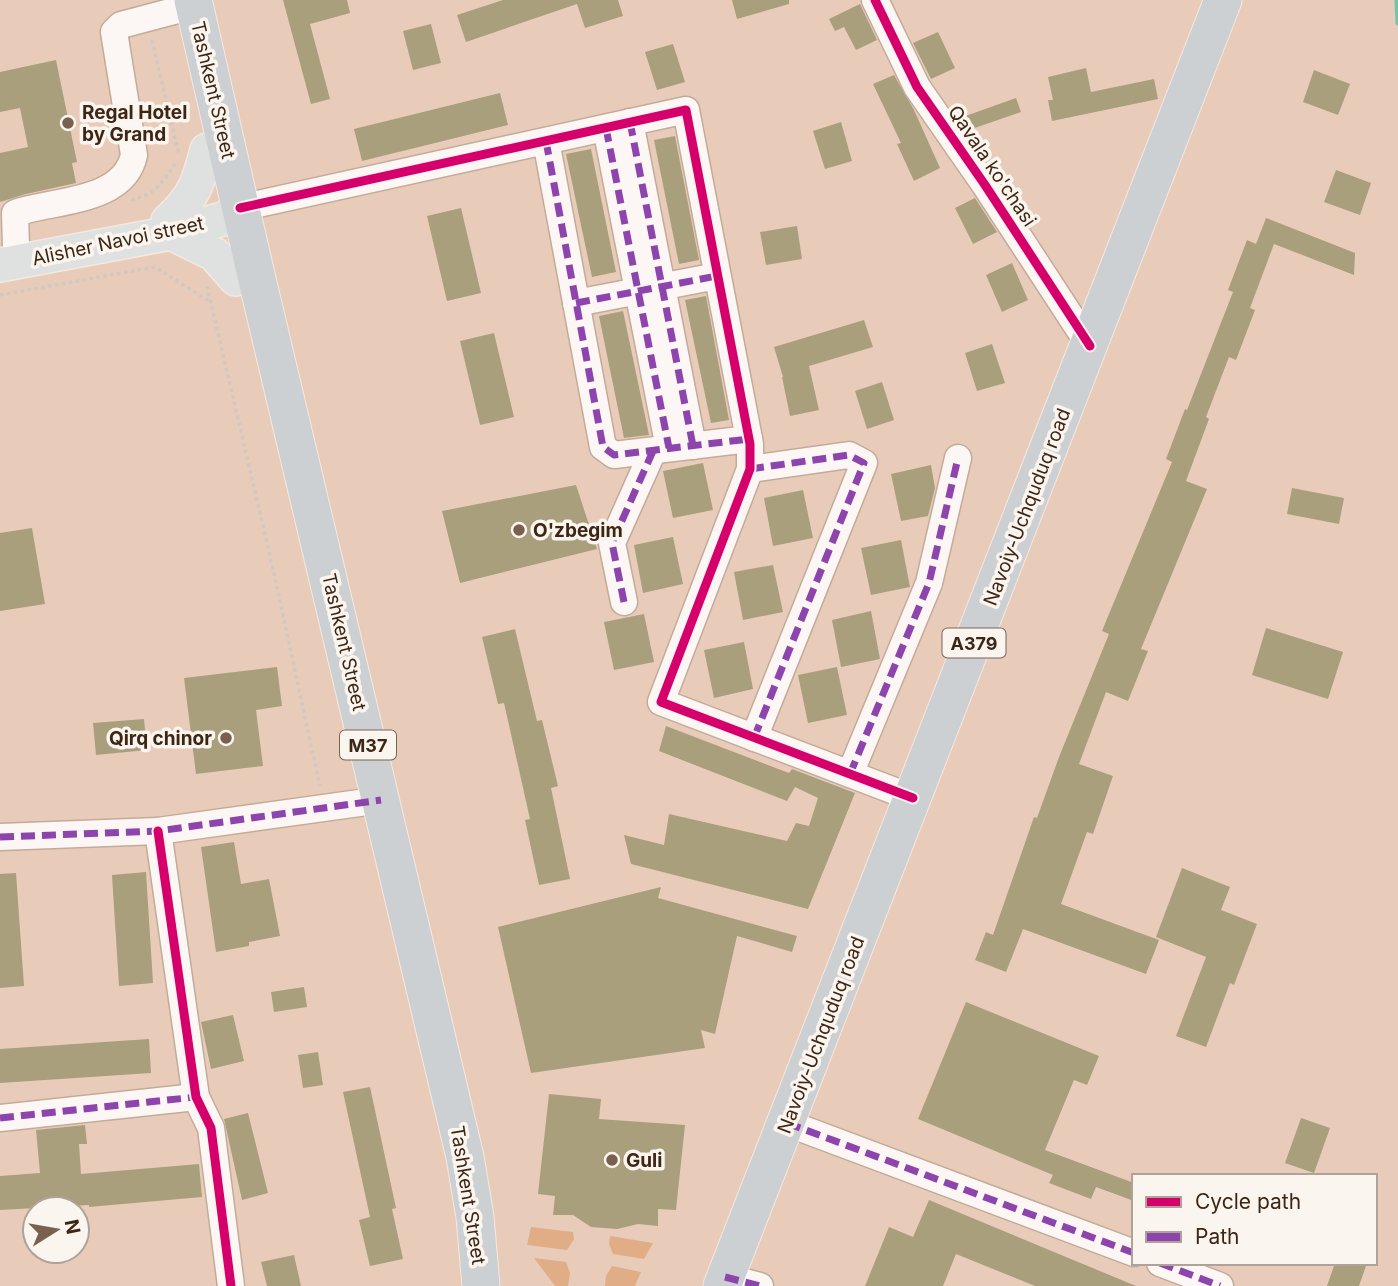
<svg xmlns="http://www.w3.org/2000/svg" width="1398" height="1286" font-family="Inter,sans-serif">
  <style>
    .green { fill: #e1ad87 }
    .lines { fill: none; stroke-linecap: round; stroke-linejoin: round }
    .stream { stroke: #72c5ad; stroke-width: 5 }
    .building { fill: #a99f7d }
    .minor-casing { stroke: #c3ab99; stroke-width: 29 }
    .major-casing { stroke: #f5e8e0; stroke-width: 36 }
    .highway-casing { stroke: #f5e8e0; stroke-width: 39 }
    .path { stroke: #d0c8c2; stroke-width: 3.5; stroke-dasharray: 3.5 3.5; stroke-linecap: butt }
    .minor { stroke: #fcf7f4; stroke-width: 26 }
    .major { stroke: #dfe0e0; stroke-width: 33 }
    .highway { stroke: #cdd0d2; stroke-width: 37 }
    .quiet { stroke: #8e44ad; stroke-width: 7; stroke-dasharray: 14 7; stroke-linecap: butt }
    .cycleway-casing { stroke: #fbf5f0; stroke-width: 13 }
    .cycleway { stroke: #d6006c; stroke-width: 9 }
    .poi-dot { fill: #7a604e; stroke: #fbf5f0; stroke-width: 2.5 }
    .labels { text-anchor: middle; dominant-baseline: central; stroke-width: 7; stroke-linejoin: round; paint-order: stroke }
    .shield { fill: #fbf5f0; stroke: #776456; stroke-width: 2 }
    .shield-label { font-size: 18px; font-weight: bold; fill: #3e2614 }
    .street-label { font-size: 19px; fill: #3e2614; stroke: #fbf5f0 }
    .poi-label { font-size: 19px; font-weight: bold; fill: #3e2614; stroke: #fbf5f0; text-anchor: start }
  </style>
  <rect width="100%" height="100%" fill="#e8ccb9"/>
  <g class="green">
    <path d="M531 1227 573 1232 574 1239 567 1250 527 1245Z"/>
    <path d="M610 1236 653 1243 644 1259 613 1254 609 1244Z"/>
    <path d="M534 1258 566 1262 570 1273 568 1286H555Z"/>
    <path d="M612 1266 641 1272 635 1286H605L606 1276Z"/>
  </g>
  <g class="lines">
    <path class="stream" d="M1397 0 1398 23"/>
  </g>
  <g class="building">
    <path d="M283 0H347L350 13 310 24 330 99 311 104Z"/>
    <path d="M503 0H618L623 16 585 28 577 4 466 42 457 15Z"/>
    <path d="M732 0H789V4L737 19Z"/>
    <path d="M860 4 877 40 856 50 844 27 835 31 829 19Z"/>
    <path d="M431 24 441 63 413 70 403 31Z"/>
    <path d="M938 32 955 68 931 79 913 43Z"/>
    <path d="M673 44 685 82 657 90 645 52Z"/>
    <path d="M56 60 77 162 72 163 76 183 26 194 0 202V153L28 147 20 108 0 112V72Z"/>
    <path d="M1086 68 1091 92 1154 79 1158 99 1052 121 1048 100H1053L1048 77Z"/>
    <path d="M1314 70 1350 84 1338 115 1303 102Z"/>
    <path d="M894 75 914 110 940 168 914 181 897 144 901 143 873 84Z"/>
    <path d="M500 93 508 125 362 161 354 129Z"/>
    <path d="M1016 98 1021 112 966 131 963 125 960 118Z"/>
    <path d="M841 122 852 161 825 169 813 131Z"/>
    <path d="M675 136 699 260 679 264 654 140Z"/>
    <path d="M591 149 616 272 592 277 566 154Z"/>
    <path d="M1336 170 1371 183 1360 215 1324 202Z"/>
    <path d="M975 198 997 232 973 244 955 208Z"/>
    <path d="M461 208 481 293 447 301 427 216Z"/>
    <path d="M1266 218 1355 253 1354 275 1274 244 1250 308 1255 310 1236 360 1229 357 1206 417 1209 419 1186 481 1207 489 1141 649 1148 651 1128 701 1106 692 1079 764 1113 776 1093 834 1087 832 1061 904 1159 940 1146 974 1023 929 1006 972 975 960 986 932 993 935 1034 817 1037 818 1059 757 1109 634 1102 631 1172 462 1166 459 1185 409 1187 410 1233 292 1228 290 1247 240 1256 244Z"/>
    <path d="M797 226 802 259 766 265 760 232Z"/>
    <path d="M1012 263 1028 300 1002 312 986 275Z"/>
    <path d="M706 296 729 420 711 423 685 300Z"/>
    <path d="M623 311 649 435 624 438 599 316Z"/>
    <path d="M864 320 873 347 809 366 819 410 790 416 782 377H783L774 347Z"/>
    <path d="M494 333 514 417 480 425 460 341Z"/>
    <path d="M992 344 1005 383 977 391 965 353Z"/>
    <path d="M882 382 894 420 867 429 855 391Z"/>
    <path d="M703 463 713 510 673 518 663 471Z"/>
    <path d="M931 465 935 488 928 516 901 521 891 474Z"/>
    <path d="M576 485 597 549 460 583 442 511Z"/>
    <path d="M1292 488 1344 498 1339 524 1287 514Z"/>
    <path d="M803 490 813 538 773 546 764 498Z"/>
    <path d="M32 528 45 604 0 611V533Z"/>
    <path d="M673 537 683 584 643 593 634 545Z"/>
    <path d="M901 540 910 587 871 595 861 548Z"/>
    <path d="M773 565 783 612 743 620 734 572Z"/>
    <path d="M871 611 880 659 841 667 832 620Z"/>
    <path d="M644 614 654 662 614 670 604 622Z"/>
    <path d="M1266 628 1343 652 1328 699 1252 675Z"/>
    <path d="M515 629 537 721 542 720 558 786 551 788 570 879 539 885 525 820 530 819 504 703 498 704 482 637Z"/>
    <path d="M744 642 753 689 714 698 704 650Z"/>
    <path d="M277 667 282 706 256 710 263 766 196 774 184 678Z"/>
    <path d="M837 667 847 715 808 723 798 675Z"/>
    <path d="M144 719 147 750 96 755 93 723Z"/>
    <path d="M666 726 789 773 792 769 855 793 808 909 631 864 624 835 664 845 669 814 787 841 796 823 809 826 818 798 795 787 787 801 659 751Z"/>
    <path d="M234 842 241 884 269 879 280 936 249 942V946L216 952 201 847Z"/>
    <path d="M1182 868 1230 887 1221 910 1257 924 1234 985 1230 983 1206 1047 1176 1036 1206 957 1156 937Z"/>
    <path d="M146 872 153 983 119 986 112 875Z"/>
    <path d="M16 873 24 986 0 988V874Z"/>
    <path d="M661 887 658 898 797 936 792 952 737 936 715 1034 701 1030 705 1048 531 1073 498 927Z"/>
    <path d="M304 987 307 1007 274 1012 271 992Z"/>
    <path d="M966 1002 1099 1056 1087 1085 1074 1080 1045 1150 1134 1183V1201L1096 1187 1091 1199 1049 1183 1053 1175 918 1119Z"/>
    <path d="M233 1015 244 1061 211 1069 201 1022Z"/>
    <path d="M149 1039 151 1073 0 1083V1049Z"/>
    <path d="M318 1052 323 1085 303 1088 298 1055Z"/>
    <path d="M370 1087 396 1208 392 1209 403 1259 370 1266 359 1220 370 1217 343 1092Z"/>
    <path d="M549 1094 601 1099 599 1119 685 1125 676 1210 658 1209V1226L638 1224 617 1229 591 1227 573 1215H553L555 1196 538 1194Z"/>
    <path d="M248 1113 268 1193 242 1200 224 1119Z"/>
    <path d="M1301 1118 1330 1128 1314 1173 1285 1163Z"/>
    <path d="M85 1125 87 1144H79L81 1174 199 1164 202 1197 89 1207V1205L0 1210V1176L40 1173 36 1130Z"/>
    <path d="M929 1200 1136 1286H1035L956 1254 943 1286H865L889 1227 913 1237Z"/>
    <path d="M294 1255 301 1286H267L261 1262Z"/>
    <path d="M1335 1263H1367L1359 1286H1327Z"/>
  </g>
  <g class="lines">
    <defs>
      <g id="minor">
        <path d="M875 0 917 87 985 185 1090 346"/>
        <path d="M630 122 693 446"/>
        <path d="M606 128 669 448"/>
        <path d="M546 141 603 447 614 455 749 439"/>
        <path d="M240 208 686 110 750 444V469L661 702 913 798"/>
        <path d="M16 248 15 213C53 200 124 203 134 155L114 32 121 25 174 11"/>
        <path d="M576 303 717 276"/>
        <path d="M750 469 849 455 864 463 754 738"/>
        <path d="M624 602 612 543 653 451"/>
        <path d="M850 774 929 583 958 458"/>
        <path d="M158 831 196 1097 211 1128 231 1286"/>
        <path d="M0 837 158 831 381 800"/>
        <path d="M0 1118 196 1097"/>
        <path d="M787 1123 1134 1253"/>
        <path d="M1160 1263 1220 1286"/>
        <path d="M725 1277 760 1286"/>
      </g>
      <g id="major">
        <path d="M168 221C194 197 198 184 207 150"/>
        <path d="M171 233 214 254 236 279"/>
        <path d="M0 265 171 233 223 219 240 208"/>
      </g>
      <g id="highway">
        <path d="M193 0 256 275 465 1157 475 1217 481 1286"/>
        <path d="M722 1286 1223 0"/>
      </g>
    </defs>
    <use href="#minor" class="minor-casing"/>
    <use href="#major" class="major-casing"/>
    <use href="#highway" class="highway-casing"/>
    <g class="path">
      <path d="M152 40 179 155"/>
      <path d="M131 200C155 195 162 183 175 164"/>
      <path d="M207 286 271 560 320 786"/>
      <path d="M0 295 155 267 209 301"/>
    </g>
    <use href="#minor" class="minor"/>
    <use href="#major" class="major"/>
    <use href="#highway" class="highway"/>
    <g class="quiet">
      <path d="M630 122 693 446"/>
      <path d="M606 128 669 448"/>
      <path d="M546 141 603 447 614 455 749 439"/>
      <path d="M576 303 717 276"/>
      <path d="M750 469 849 455 864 463 754 738"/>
      <path d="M624 602 612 543 653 451"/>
      <path d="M850 774 929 583 958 458"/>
      <path d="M0 837 158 831 381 800"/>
      <path d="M0 1118 196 1097"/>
      <path d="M787 1123 1134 1253"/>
      <path d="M1160 1263 1220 1286"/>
      <path d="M725 1277 760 1286"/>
    </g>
    <defs>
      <g id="cycleway">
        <path d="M875 0 917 87 985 185 1090 346"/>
        <path d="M240 208 686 110 750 444V469L661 702 913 798"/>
        <path d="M158 831 196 1097 211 1128 231 1286"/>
      </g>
    </defs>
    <use href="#cycleway" class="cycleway-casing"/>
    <use href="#cycleway" class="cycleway"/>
  </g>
  <g class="poi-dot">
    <circle cx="68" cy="123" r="7"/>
    <circle cx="519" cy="530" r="7"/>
    <circle cx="226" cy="738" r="7"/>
    <circle cx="612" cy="1160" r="7"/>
  </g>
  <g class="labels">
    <g class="shield">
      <rect x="942.5" y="628.5" width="63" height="29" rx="5"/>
      <rect x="340" y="730.5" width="56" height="29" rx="5"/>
    </g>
    <g class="shield-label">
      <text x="974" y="643">A379</text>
      <text x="368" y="745">M37</text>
    </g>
    <g class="street-label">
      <text transform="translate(213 90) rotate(77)">Tashkent Street</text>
      <text transform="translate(992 166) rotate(56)">Qavala ko'chasi</text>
      <text transform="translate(118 241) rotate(-12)">Alisher Navoi street</text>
      <text transform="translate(1027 507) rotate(-69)">Navoiy-Uchquduq road</text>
      <text transform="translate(344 642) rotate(77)">Tashkent Street</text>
      <text transform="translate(821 1035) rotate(-69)">Navoiy-Uchquduq road</text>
      <text transform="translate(468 1195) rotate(81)">Tashkent Street</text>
    </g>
    <g class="poi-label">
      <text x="82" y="112">Regal Hotel<tspan x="82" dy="22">by Grand</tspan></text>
      <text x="533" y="530">O'zbegim</text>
      <text x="212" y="738" text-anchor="end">Qirq chinor</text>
      <text x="626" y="1160">Guli</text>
    </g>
  </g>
  <rect x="1132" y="1174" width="245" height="91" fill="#fbf5f0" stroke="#afa298" stroke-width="2"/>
  <rect x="1146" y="1197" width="35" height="10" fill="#d6006c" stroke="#afa298" stroke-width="2"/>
  <text x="1195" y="1209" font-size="21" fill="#3e2614">Cycle path</text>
  <rect x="1146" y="1232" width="35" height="10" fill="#8e44ad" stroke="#afa298" stroke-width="2"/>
  <text x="1195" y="1244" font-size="21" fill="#3e2614">Path</text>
  <g transform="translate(56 1230) rotate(79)"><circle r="33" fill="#fbf5f0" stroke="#afa298" stroke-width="2"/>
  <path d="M0-5L12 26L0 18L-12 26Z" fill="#7a604e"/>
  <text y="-10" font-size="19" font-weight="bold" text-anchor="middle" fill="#3e2614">N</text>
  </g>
</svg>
